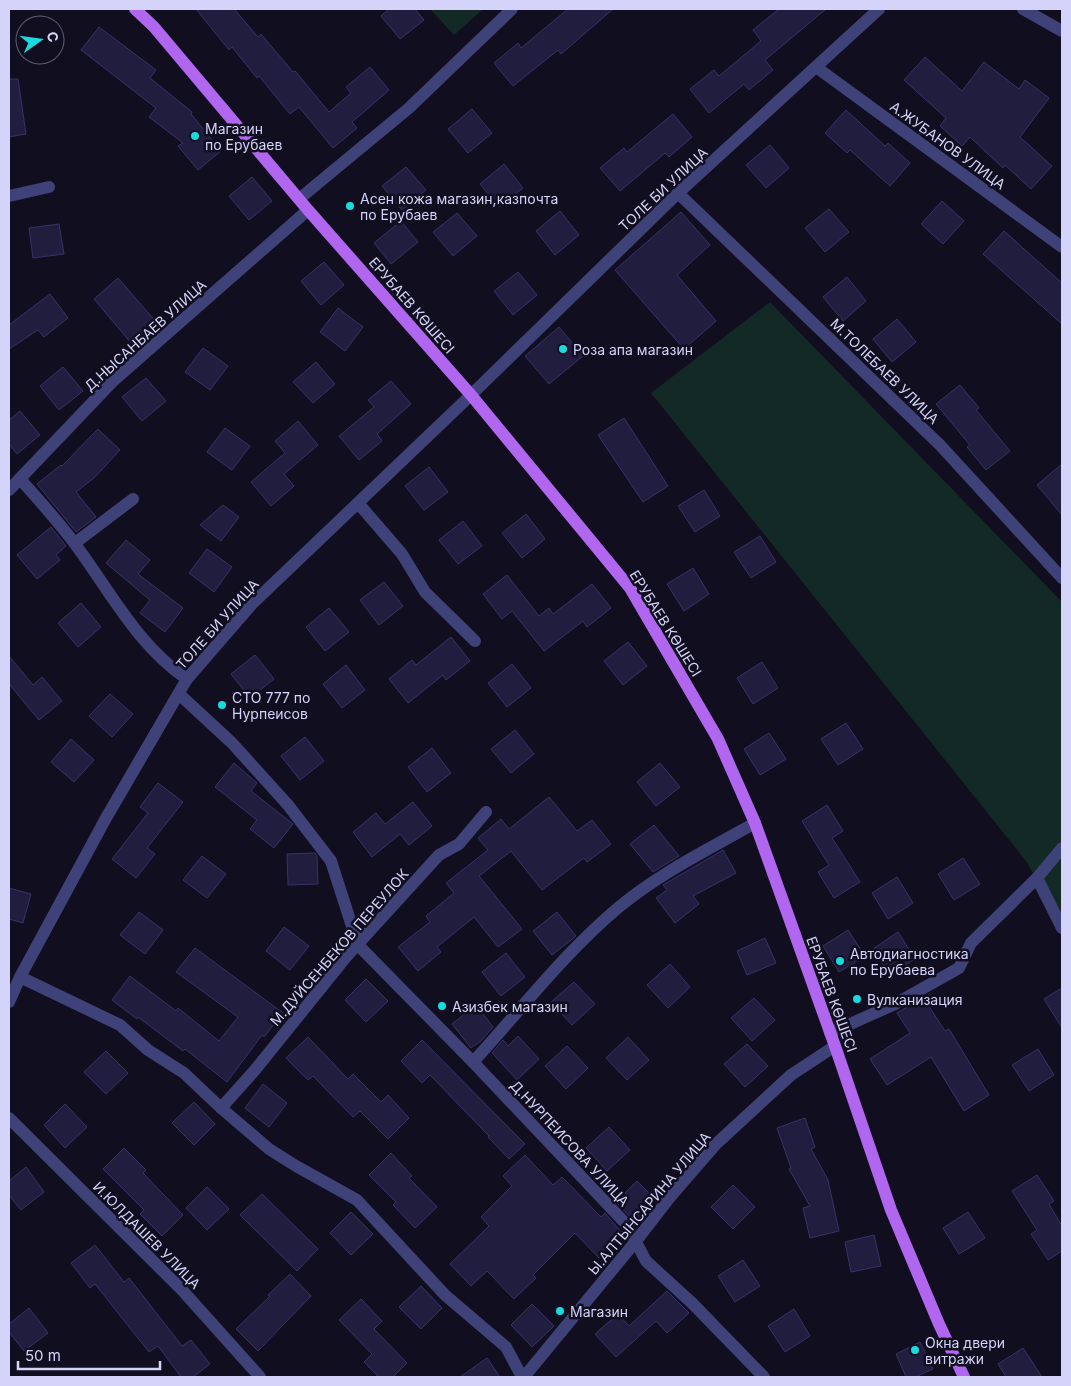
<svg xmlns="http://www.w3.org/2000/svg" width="1071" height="1386" font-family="Inter,sans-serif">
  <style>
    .green { fill: #132926 }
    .building { fill: #211d3e; stroke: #383268 }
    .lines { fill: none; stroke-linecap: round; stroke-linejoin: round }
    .minor { stroke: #3f4279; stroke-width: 12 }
    .major { stroke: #b066ee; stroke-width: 12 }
    .poi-dot { fill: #19dbdf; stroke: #110f1f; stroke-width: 2 }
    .labels { text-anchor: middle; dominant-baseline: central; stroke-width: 5; stroke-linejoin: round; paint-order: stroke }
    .poi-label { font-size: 14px; fill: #d4d3fa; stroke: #110f1f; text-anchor: start }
    .street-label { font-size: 14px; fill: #d4d3fa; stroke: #110f1f }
  </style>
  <rect width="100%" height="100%" fill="#110f1f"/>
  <g class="green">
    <path d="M430 9H483L454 35Z"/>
    <path d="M770 302 1062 602V923L1026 861 651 393Z"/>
  </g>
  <g class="building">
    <path d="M196 9H234L258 37 261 34 293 72 295 71 329 112 351 93 346 87 370 67 389 90 352 122 357 128 333 148 299 107 290 114 259 76 257 78 232 47 229 50Z"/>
    <path d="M389 9H415L424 20 400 39 381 16Z"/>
    <path d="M568 9H613L561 54 558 50 513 86 494 63 518 43 521 48Z"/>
    <path d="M779 9H826L765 60 773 70 749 90 744 84 709 113 690 89 714 70 719 76 761 41 753 30Z"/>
    <path d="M99 27 156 70 150 78 192 112 191 114 221 151 198 170 178 146 183 143 149 117 156 108 81 50Z"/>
    <path d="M925 57 962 91 984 62 1019 89 1025 80 1049 98 1020 137 1052 166 1031 189 1005 165 1003 168 970 137 962 146 940 126 946 118 904 80Z"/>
    <path d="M9 79H18L26 134 9 137Z"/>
    <path d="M472 109 492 133 468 153 448 129Z"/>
    <path d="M846 110 885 146 888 143 910 163 890 186 850 150 847 153 825 133Z"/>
    <path d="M673 114 692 137 669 157 665 153 620 191 600 168 624 148 627 152Z"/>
    <path d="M770 145 789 168 766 188 746 165Z"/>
    <path d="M504 164 523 188 499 207 480 184Z"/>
    <path d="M406 167 426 190 402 210 382 186Z"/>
    <path d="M252 177 272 201 249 220 229 196Z"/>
    <path d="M942 201 964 221 943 244 921 224Z"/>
    <path d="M829 209 849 232 825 252 805 228Z"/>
    <path d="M560 211 579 235 555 255 536 231Z"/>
    <path d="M681 212 710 245 677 275 716 321 684 349 615 270Z"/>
    <path d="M457 213 477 236 453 256 433 232Z"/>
    <path d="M401 221 418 242 391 264 374 243Z"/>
    <path d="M59 224 64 254 33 258 29 228Z"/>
    <path d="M1004 231 1062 283V324L983 254Z"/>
    <path d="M324 262 344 285 321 305 301 281Z"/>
    <path d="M518 272 537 295 513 315 494 291Z"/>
    <path d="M847 277 866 301 843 321 823 297Z"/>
    <path d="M118 278 157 323 132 344 94 299Z"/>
    <path d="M50 294 68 318 44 337 38 330 9 349V325Z"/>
    <path d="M338 308 363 327 345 351 320 332Z"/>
    <path d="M897 319 916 342 892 362 873 339Z"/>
    <path d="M559 327 583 356 549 384 525 356Z"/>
    <path d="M203 348 228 366 210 390 185 372Z"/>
    <path d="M316 362 335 384 313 403 293 382Z"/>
    <path d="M63 367 83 391 59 410 40 386Z"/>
    <path d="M146 378 166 401 142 421 122 397Z"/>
    <path d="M391 381 411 404 377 434 382 441 359 460 339 436 374 407 368 400Z"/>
    <path d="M960 385 979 408 976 410 1010 451 986 470 967 447 970 445 936 404Z"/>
    <path d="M20 411 40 435 17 454 9 444V420Z"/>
    <path d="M624 418 668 486 643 502 598 435Z"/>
    <path d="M298 421 318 445 284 474 294 486 271 506 251 482 285 453 275 441Z"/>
    <path d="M225 428 250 446 232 470 207 452Z"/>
    <path d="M98 429 120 450 95 477 76 492 96 517 76 532 37 484 61 465 62 466Z"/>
    <path d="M1062 464V515L1037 485Z"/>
    <path d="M429 467 448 492 424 510 405 486Z"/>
    <path d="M704 490 720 516 695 532 678 506Z"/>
    <path d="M223 505 239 517 221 541 200 525Z"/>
    <path d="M526 514 545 539 522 558 502 533Z"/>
    <path d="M463 521 482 546 458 564 439 540Z"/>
    <path d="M51 527 66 546 56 555 60 560 37 579 17 555Z"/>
    <path d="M760 536 776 562 751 578 734 552Z"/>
    <path d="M126 540 150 560 138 574 183 608 165 632 140 613 150 600 106 563Z"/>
    <path d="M207 549 232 567 214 592 189 573Z"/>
    <path d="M693 568 709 594 684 611 667 584Z"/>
    <path d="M507 575 539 616 549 608 553 614 592 584 611 608 587 627 583 621 544 651 512 611 502 619 483 594Z"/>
    <path d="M384 582 403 606 379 625 360 600Z"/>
    <path d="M81 603 101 627 78 647 58 623Z"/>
    <path d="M329 608 349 632 325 651 306 627Z"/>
    <path d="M451 637 470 661 446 680 443 675 408 703 389 679 412 660 416 665Z"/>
    <path d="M628 642 647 666 623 685 604 661Z"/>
    <path d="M255 655 274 679 250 698 231 674Z"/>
    <path d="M9 656 33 685 42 677 62 701 39 720 9 684Z"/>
    <path d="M762 662 778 688 753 704 737 678Z"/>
    <path d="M512 664 531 688 507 707 488 683Z"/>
    <path d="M346 665 365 690 342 708 323 684Z"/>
    <path d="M110 694 133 714 112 737 89 716Z"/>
    <path d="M846 723 863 749 838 765 821 739Z"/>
    <path d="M515 730 534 754 511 773 491 749Z"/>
    <path d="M769 733 786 759 760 775 744 749Z"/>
    <path d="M305 737 324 761 300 780 281 756Z"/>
    <path d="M71 739 94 760 74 782 51 762Z"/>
    <path d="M432 748 451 773 427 792 408 767Z"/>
    <path d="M234 763 257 783 251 791 293 824 274 848 250 829 257 820 215 787Z"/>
    <path d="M660 763 680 787 656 806 637 782Z"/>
    <path d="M158 783 183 802 147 848 155 854 136 878 112 859 148 813 140 807Z"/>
    <path d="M549 797 577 831 592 820 611 844 587 862 584 858 542 890 511 851 479 876 522 929 498 947 474 917 437 947 441 952 418 971 398 947 430 922 426 916 454 893 446 883 488 850 478 838 501 819 509 829Z"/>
    <path d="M413 802 432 826 409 845 400 834 372 857 353 832 376 813 385 824Z"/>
    <path d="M827 805 843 831 832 838 860 882 834 898 818 872 829 865 802 821Z"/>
    <path d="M654 825 679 856 653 872 630 844Z"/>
    <path d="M723 850 736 873 693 896 699 904 675 923 656 898 667 890 663 885Z"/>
    <path d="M315 853 317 856 318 884 288 885 287 854Z"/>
    <path d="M202 856 226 874 207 898 183 880Z"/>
    <path d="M963 858 980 884 954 900 938 874Z"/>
    <path d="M897 877 913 903 888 919 872 893Z"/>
    <path d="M9 888 31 894 23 923 9 919Z"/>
    <path d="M139 912 163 930 145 954 120 935Z"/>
    <path d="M557 912 576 936 552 955 533 931Z"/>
    <path d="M284 927 309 946 290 970 266 951Z"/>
    <path d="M848 930 865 956 839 972 823 946Z"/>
    <path d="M898 932 915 959 889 975 873 949Z"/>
    <path d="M765 938 776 963 747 975 737 951Z"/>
    <path d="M195 948 283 1013 264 1037 262 1035 227 1082 185 1049 183 1051 138 1017 137 1019 112 1000 130 976 176 1011 178 1008 219 1041 238 1017 176 972Z"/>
    <path d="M506 953 525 977 501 996 482 972Z"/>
    <path d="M670 964 690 987 668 1008 647 985Z"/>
    <path d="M366 979 388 1001 366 1022 345 1000Z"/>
    <path d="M574 982 595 1004 572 1025 551 1002Z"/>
    <path d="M1062 988V1028L1044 999Z"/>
    <path d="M923 997 945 1031 949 1029 989 1095 964 1111 931 1057 887 1085 870 1059 910 1033 897 1013Z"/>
    <path d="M754 998 775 1020 752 1041 731 1018Z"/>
    <path d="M476 1005 493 1027 481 1041 471 1048 452 1024Z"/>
    <path d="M518 1036 539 1059 517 1080 492 1053 503 1040 508 1046Z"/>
    <path d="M308 1037 348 1079 353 1074 381 1102 388 1095 409 1118 388 1139 360 1111 353 1117 313 1076 308 1080 286 1058Z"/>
    <path d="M628 1037 649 1060 627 1080 606 1058Z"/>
    <path d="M422 1040 525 1144 509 1159 488 1137 489 1136 430 1075 422 1083 401 1061Z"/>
    <path d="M747 1044 768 1066 745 1087 724 1064Z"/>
    <path d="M567 1046 588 1068 566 1089 545 1066Z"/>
    <path d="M1038 1049 1054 1075 1029 1091 1012 1065Z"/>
    <path d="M106 1051 128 1073 106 1094 84 1072Z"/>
    <path d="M263 1084 287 1103 269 1127 245 1108Z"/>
    <path d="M194 1102 215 1124 194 1145 172 1123Z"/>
    <path d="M65 1104 87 1127 65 1148 44 1125Z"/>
    <path d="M805 1118 815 1147 811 1149 828 1180 839 1231 810 1238 803 1208 810 1206 789 1169 791 1168 777 1128Z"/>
    <path d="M609 1127 630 1150 607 1171 586 1148Z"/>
    <path d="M124 1148 146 1170 143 1173 183 1215 162 1236 140 1214 144 1210 103 1169Z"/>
    <path d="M391 1153 412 1176 409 1178 437 1207 415 1228 393 1205 396 1202 369 1175Z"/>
    <path d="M525 1155 553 1185 562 1177 601 1217 605 1213 622 1233 619 1235 621 1237 599 1258 575 1233 533 1275 536 1278 514 1299 487 1271 471 1286 450 1264 489 1226 481 1217 512 1186 503 1176Z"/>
    <path d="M26 1167 44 1192 21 1210 9 1195V1181Z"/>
    <path d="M1037 1175 1054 1201 1049 1204 1062 1226V1251L1048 1260 1031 1234 1037 1230 1012 1191Z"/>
    <path d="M637 1181 655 1199 634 1221 616 1202Z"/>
    <path d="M733 1185 755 1207 733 1229 711 1207Z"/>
    <path d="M207 1187 229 1209 207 1230 186 1208Z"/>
    <path d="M262 1194 318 1249 297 1271 240 1215Z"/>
    <path d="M351 1212 373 1234 351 1255 330 1233Z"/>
    <path d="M968 1212 985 1238 959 1254 943 1228Z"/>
    <path d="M874 1235 881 1266 851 1272 845 1242Z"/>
    <path d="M95 1245 124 1282 129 1278 182 1346 191 1340 210 1364 193 1377H181L158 1346 149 1352 95 1284 90 1288 71 1263Z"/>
    <path d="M743 1260 760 1286 735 1302 718 1276Z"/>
    <path d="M290 1274 311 1296 258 1351 236 1329 270 1296 268 1295Z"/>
    <path d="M421 1286 442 1308 421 1329 399 1307Z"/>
    <path d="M667 1291 689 1313 667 1333 656 1321 616 1357 595 1334 618 1314 629 1326Z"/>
    <path d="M361 1299 382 1321 374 1329 407 1363 393 1377H379L364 1362 372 1354 339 1320Z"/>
    <path d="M532 1304 554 1326 532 1347 511 1325Z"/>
    <path d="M29 1308 48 1333 24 1351 9 1332V1324Z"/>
    <path d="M794 1309 810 1336 785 1352 768 1326Z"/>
    <path d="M920 1342 933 1369 915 1377H906L896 1354Z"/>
    <path d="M1023 1348 1042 1377H1006L998 1364Z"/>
    <path d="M487 1358 500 1377H460Z"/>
  </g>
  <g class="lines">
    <g class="minor">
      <path d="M1023 9 1062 31"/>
      <path d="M816 67 1062 247"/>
      <path d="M678 193 940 445 1062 578"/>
      <path d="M9 196 49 187"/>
      <path d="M299 199 409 108 512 9"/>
      <path d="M20 479C39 500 58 521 75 544 110 591 137 645 187 679"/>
      <path d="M9 490 112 382 308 210"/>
      <path d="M358 503 402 554 425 592 475 641"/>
      <path d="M75 543 133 499"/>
      <path d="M179 694 232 743 288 805 331 861 358 945 473 1062 627 1225 646 1261 692 1303 764 1377"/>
      <path d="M1037 878 1062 928"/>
      <path d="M20 977 120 1025 148 1050 184 1073 221 1108 269 1149 296 1166 357 1200 445 1295 506 1347 522 1377"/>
      <path d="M9 1002 20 977 106 818 187 679 252 604 471 395 678 193 879 9"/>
      <path d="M830 1033 895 1004 959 968 971 943 1037 878 1062 848"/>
      <path d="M473 1062C521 1010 564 953 619 907 660 873 709 849 755 823"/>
      <path d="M221 1108 255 1070 346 957 439 855 459 844 486 812"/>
      <path d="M9 1118 182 1290 260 1377"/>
      <path d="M524 1377 636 1241 670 1197 716 1144 791 1075 835 1046"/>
    </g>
    <path class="major" d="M135 9 154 27 308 210 471 395 630 588 718 739 755 823 835 1046 891 1210 939 1324 964 1377"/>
  </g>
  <g class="poi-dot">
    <circle cx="195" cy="136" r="5"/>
    <circle cx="350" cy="206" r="5"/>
    <circle cx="563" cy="349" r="5"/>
    <circle cx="222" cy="705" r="5"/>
    <circle cx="840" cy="961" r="5"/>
    <circle cx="857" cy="999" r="5"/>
    <circle cx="442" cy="1006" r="5"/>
    <circle cx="560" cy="1311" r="5"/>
    <circle cx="915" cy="1350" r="5"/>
  </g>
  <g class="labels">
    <g class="poi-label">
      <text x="205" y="128">Магазин<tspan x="205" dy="16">по Ерубаев</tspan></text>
      <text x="360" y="198">Асен кожа магазин,казпочта<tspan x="360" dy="16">по Ерубаев</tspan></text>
      <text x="573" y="349">Роза апа магазин</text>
      <text x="232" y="697">СТО 777 по<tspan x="232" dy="16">Нурпеисов</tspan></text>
      <text x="850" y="953">Автодиагностика<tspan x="850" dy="16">по Ерубаева</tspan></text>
      <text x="867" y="999">Вулканизация</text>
      <text x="452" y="1006">Азизбек магазин</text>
      <text x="570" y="1311">Магазин</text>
      <text x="925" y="1342">Окна двери<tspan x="925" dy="16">витражи</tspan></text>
    </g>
    <g class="street-label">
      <text transform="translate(948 145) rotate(36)">А.ЖУБАНОВ УЛИЦА</text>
      <text transform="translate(663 189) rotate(-43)">ТОЛЕ БИ УЛИЦА</text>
      <text transform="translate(412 305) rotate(49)">ЕРУБАЕВ КӨШЕСІ</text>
      <text transform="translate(145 335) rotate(-42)">Д.НЫСАНБАЕВ УЛИЦА</text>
      <text transform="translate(885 371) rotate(44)">М.ТОЛЕБАЕВ УЛИЦА</text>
      <text transform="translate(666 623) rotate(58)">ЕРУБАЕВ КӨШЕСІ</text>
      <text transform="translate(217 624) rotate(-48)">ТОЛЕ БИ УЛИЦА</text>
      <text transform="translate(339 947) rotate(-49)">М.ДУЙСЕНБЕКОВ ПЕРЕУЛОК</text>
      <text transform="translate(832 994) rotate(70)">ЕРУБАЕВ КӨШЕСІ</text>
      <text transform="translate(570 1143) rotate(47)">Д.НУРПЕИСОВА УЛИЦА</text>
      <text transform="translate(649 1203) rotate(-50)">Ы.АЛТЫНСАРИНА УЛИЦА</text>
      <text transform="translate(147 1235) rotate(45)">И.ЮЛДАШЕВ УЛИЦА</text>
    </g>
  </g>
  <rect width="1071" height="1386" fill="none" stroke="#d4d3fa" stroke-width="20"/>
  <g transform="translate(40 40) rotate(76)"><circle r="24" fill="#110f1f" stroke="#5f5d77"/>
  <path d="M0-4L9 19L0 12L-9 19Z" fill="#19dbdf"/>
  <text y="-8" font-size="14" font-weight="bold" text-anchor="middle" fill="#d4d3fa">С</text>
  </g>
  <path d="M18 1361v8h142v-8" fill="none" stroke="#d4d3fa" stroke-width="2.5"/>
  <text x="25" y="1361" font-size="15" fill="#d4d3fa" stroke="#110f1f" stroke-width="4" paint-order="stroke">50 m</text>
</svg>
